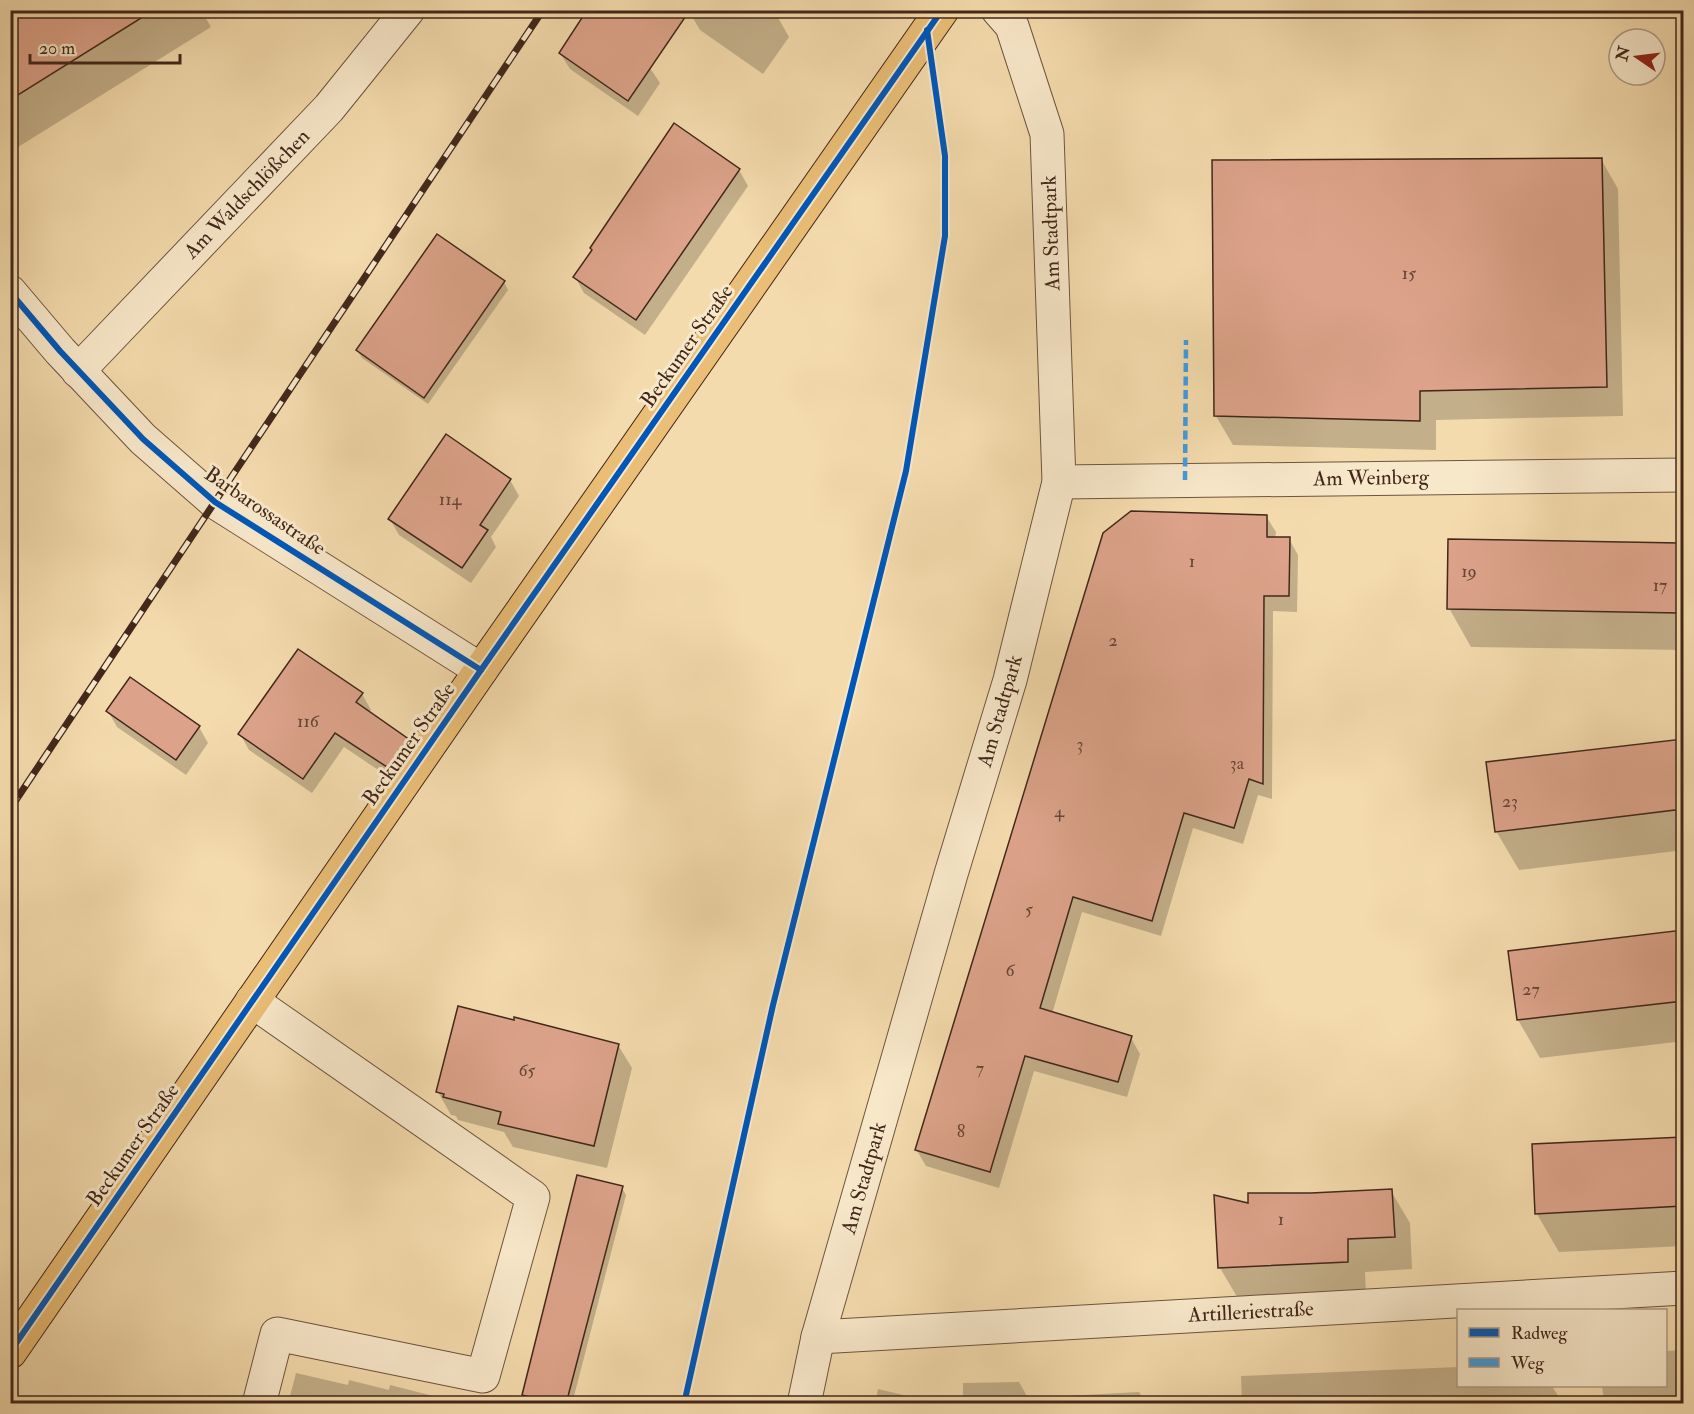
<svg xmlns="http://www.w3.org/2000/svg" width="1694" height="1414" font-family="'IM FELL Double Pica',serif">
  <style>
    .shadow { fill: #0003 }
    .building { fill: #dca38a; stroke: #42271a; stroke-width: 1.5 }
    .lines { fill: none; stroke-linecap: round; stroke-linejoin: round }
    .minor-casing { stroke: #6e543f; stroke-width: 35 }
    .major-casing { stroke: #42271a; stroke-width: 35 }
    .minor { stroke: #f8e8ca; stroke-width: 33 }
    .major { stroke: #eabe76; stroke-width: 33 }
    .rail-casing { stroke: #42271a; stroke-width: 7 }
    .rail { stroke: #f8e8ca; stroke-width: 4.5; stroke-dasharray: 14; stroke-linecap: butt }
    .quiet { stroke: #3f9cdf; stroke-width: 4.5; stroke-dasharray: 9 4.5; stroke-linecap: butt }
    .cycleway-casing { stroke: #f8e8ca; stroke-width: 10 }
    .cycleway { stroke: #0057b8; stroke-width: 6 }
    .labels { text-anchor: middle; dominant-baseline: central; stroke-width: 6; stroke-linejoin: round; paint-order: stroke }
    .number-label { font-size: 18px; fill: #684636 }
    .street-label { font-size: 21px; fill: #42271a; stroke: #f8e8ca }
  </style>
  <rect width="100%" height="100%" fill="#f4dbad"/>
  <filter id="stains"><feTurbulence type="fractalNoise" baseFrequency=".00333" numOctaves="4"/><feColorMatrix values="0 0 0 0 .2 0 0 0 0 .09 0 0 0 0 .02 0 0 0 .5 -.17"/></filter>
  <radialGradient id="worn" r=".72"><stop offset=".6" stop-color="#630" stop-opacity="0"/><stop offset="1" stop-color="#630" stop-opacity=".3"/></radialGradient>
  <g class="shadow">
    <path d="M26 10H201L211 27 10 152V20Z"/>
    <path d="M330 10H345L339 18Z"/>
    <path d="M688 10H770L776 14 789 37 763 74 700 30Z"/>
    <path d="M560 53 650 68 660 83 638 116 570 69Z"/>
    <path d="M1601 159 1618 189 1623 416 1436 420V450L1233 445 1216 416Z"/>
    <path d="M739 170 748 186 645 335 584 293 575 277Z"/>
    <path d="M438 236 504 282 508 290 428 404 362 358 357 350Z"/>
    <path d="M510 480 519 496 491 537 496 547 471 583 399 535 390 519Z"/>
    <path d="M1266 516 1276 532 1275 539H1289L1298 555 1297 612 1273 611 1272 799 1258 795 1243 844 1193 828 1161 936 1082 912 1052 1014 1131 1038 1140 1054 1127 1097 1034 1071 999 1188 926 1166 916 1149Z"/>
    <path d="M1680 544 1684 551V650L1471 647 1449 608Z"/>
    <path d="M362 694 371 710 369 713 408 741 418 757 399 784 344 747 312 793 249 750 240 734Z"/>
    <path d="M108 711 199 727 208 743 186 775 117 727Z"/>
    <path d="M1684 740V850L1519 870 1496 831 1488 763Z"/>
    <path d="M1684 932V1041L1540 1058 1518 1020 1510 952Z"/>
    <path d="M618 1045 632 1068 607 1168 513 1147 504 1132 458 1120 456 1116 451 1115 438 1092Z"/>
    <path d="M1684 1138V1246L1559 1252 1537 1214 1534 1146Z"/>
    <path d="M622 1188 626 1195 572 1404 528 1402 524 1395Z"/>
    <path d="M1391 1191 1410 1223 1412 1269 1365 1272 1366 1294 1239 1300 1220 1268 1250 1205 1311 1194Z"/>
    <path d="M1684 1350V1398L1607 1402 1603 1394 1602 1386H1666V1351Z"/>
    <path d="M1458 1367V1386H1552L1560 1399V1404H1242L1241 1376Z"/>
    <path d="M296 1373 348 1385 349 1380 389 1390 390 1385 465 1404H288Z"/>
    <path d="M1019 1382 1028 1398 1139 1392 1146 1404H963V1383Z"/>
    <path d="M878 1389 941 1404H875Z"/>
  </g>
  <g class="building">
    <path d="M10 10H154L10 100Z"/>
    <path d="M587 10H690L628 101 559 53Z"/>
    <path d="M674 123 740 169 636 320 573 277 592 250 590 248Z"/>
    <path d="M1602 158 1607 387 1420 391V421L1214 416 1212 160Z"/>
    <path d="M437 234 505 281 424 398 356 350Z"/>
    <path d="M446 434 511 479 480 525 488 530 462 568 388 519Z"/>
    <path d="M1131 511 1267 515V537H1290L1289 596H1264L1263 784 1249 779 1234 828 1184 813 1152 921 1073 897 1040 1008 1132 1036 1118 1082 1025 1056 990 1172 915 1150 1103 533Z"/>
    <path d="M1448 539 1680 543 1679 613 1447 609Z"/>
    <path d="M298 649 363 693 356 702 410 740 390 769 335 733 303 779 238 734Z"/>
    <path d="M130 677 200 726 176 760 106 711Z"/>
    <path d="M1683 739V809L1495 832 1486 762Z"/>
    <path d="M1683 930V1001L1517 1020 1508 951Z"/>
    <path d="M458 1006 514 1020V1017L619 1044 594 1146 498 1124 501 1112 443 1097 444 1094 436 1092Z"/>
    <path d="M1683 1137V1206L1535 1214 1532 1144Z"/>
    <path d="M577 1175 623 1186 566 1404H557L522 1395Z"/>
    <path d="M1392 1189 1395 1237 1348 1239V1262L1218 1268 1214 1195 1248 1203V1193H1311Z"/>
  </g>
  <g class="lines">
    <defs>
      <g id="minor">
        <path d="M10 292 60 351 143 439 215 502 481 670"/>
        <path d="M78 371 329 108 408 10"/>
        <path d="M1059 482 1684 475"/>
        <path d="M252 1001 533 1197 483 1376 277 1334 259 1404"/>
        <path d="M818 1337 1684 1288"/>
        <path d="M804 1404 818 1337 951 874 1010 680 1059 482 1047 134 1012 26 998 10"/>
      </g>
      <path id="major" d="M10 1352 481 670 942 10"/>
    </defs>
    <use href="#minor" class="minor-casing"/>
    <use href="#major" class="major-casing"/>
    <use href="#minor" class="minor"/>
    <use href="#major" class="major"/>
    <defs>
      <path id="rail" d="M10 809 543 10"/>
    </defs>
    <use href="#rail" class="rail-casing"/>
    <use href="#rail" class="rail"/>
    <path class="quiet" d="M1185 480 1186 340"/>
    <defs>
      <g id="cycleway">
        <path d="M10 292 60 351 143 439 215 502 481 670"/>
        <path d="M10 1352 481 670 942 10"/>
        <path d="M684 1404 773 1005 906 471 945 236V156L927 30"/>
      </g>
    </defs>
    <use href="#cycleway" class="cycleway-casing"/>
    <use href="#cycleway" class="cycleway"/>
  </g>
  <g class="labels">
    <g class="number-label">
      <text x="1409" y="273">15</text>
      <text x="450" y="499">114</text>
      <text x="1192" y="561">1</text>
      <text x="1469" y="571">19</text>
      <text x="1660" y="585">17</text>
      <text x="1113" y="640">2</text>
      <text x="308" y="721">116</text>
      <text x="1080" y="744">3</text>
      <text x="1237" y="763">3a</text>
      <text x="1510" y="801">23</text>
      <text x="1059" y="811">4</text>
      <text x="1029" y="909">5</text>
      <text x="1010" y="970">6</text>
      <text x="1531" y="989">27</text>
      <text x="980" y="1068">7</text>
      <text x="527" y="1070">65</text>
      <text x="961" y="1131">8</text>
      <text x="1281" y="1219">1</text>
    </g>
    <g class="street-label">
      <text transform="translate(247 194) rotate(-46)">Am Waldschlößchen</text>
      <text transform="translate(1051 233) rotate(-92)">Am Stadtpark</text>
      <text transform="translate(687 346) rotate(-55)">Beckumer Straße</text>
      <text transform="translate(1371 478) rotate(-1)">Am Weinberg</text>
      <text transform="translate(265 511) rotate(34)">Barbarossastraße</text>
      <text transform="translate(1000 711) rotate(-74)">Am Stadtpark</text>
      <text transform="translate(409 744) rotate(-55)">Beckumer Straße</text>
      <text transform="translate(133 1145) rotate(-55)">Beckumer Straße</text>
      <text transform="translate(864 1178) rotate(-74)">Am Stadtpark</text>
      <text transform="translate(1251 1312) rotate(-3)">Artilleriestraße</text>
    </g>
  </g>
  <rect width="1694" height="1414" fill="none" stroke="#f4dbad" stroke-width="36"/>
  <rect x="12" y="12" width="1670" height="1390" fill="none" stroke="#42271a" stroke-width="3"/>
  <rect x="18" y="18" width="1658" height="1378" fill="none" stroke="#42271a" stroke-width="1.5"/>
  <rect x="1457" y="1309" width="210" height="78" fill="#f8e8ca" stroke="#af9b84" stroke-width="1.5"/>
  <rect x="1469" y="1328" width="30" height="9" fill="#0057b8" stroke="#af9b84" stroke-width="1.5"/>
  <text x="1511" y="1339" font-size="18" fill="#42271a">Radweg</text>
  <rect x="1469" y="1358" width="30" height="9" fill="#3f9cdf" stroke="#af9b84" stroke-width="1.5"/>
  <text x="1511" y="1369" font-size="18" fill="#42271a">Weg</text>
  <g transform="translate(1637 57) rotate(284)"><circle r="28" fill="#f8e8ca" stroke="#af9b84" stroke-width="1.5"/>
  <path d="M0-4.5L10 22L0 15L-10 22Z" fill="#8f2418"/>
  <text y="-9" font-size="16" font-weight="bold" text-anchor="middle" fill="#42271a">N</text>
  </g>
  <path d="M30 54v9h150v-9" fill="none" stroke="#42271a" stroke-width="3"/>
  <text x="39" y="54" font-size="18" fill="#42271a" stroke="#f8e8ca" stroke-width="4.5" paint-order="stroke">20 m</text>
  <rect width="100%" height="100%" filter="url(#stains)"/>
  <rect width="100%" height="100%" fill="url(#worn)"/>
</svg>
